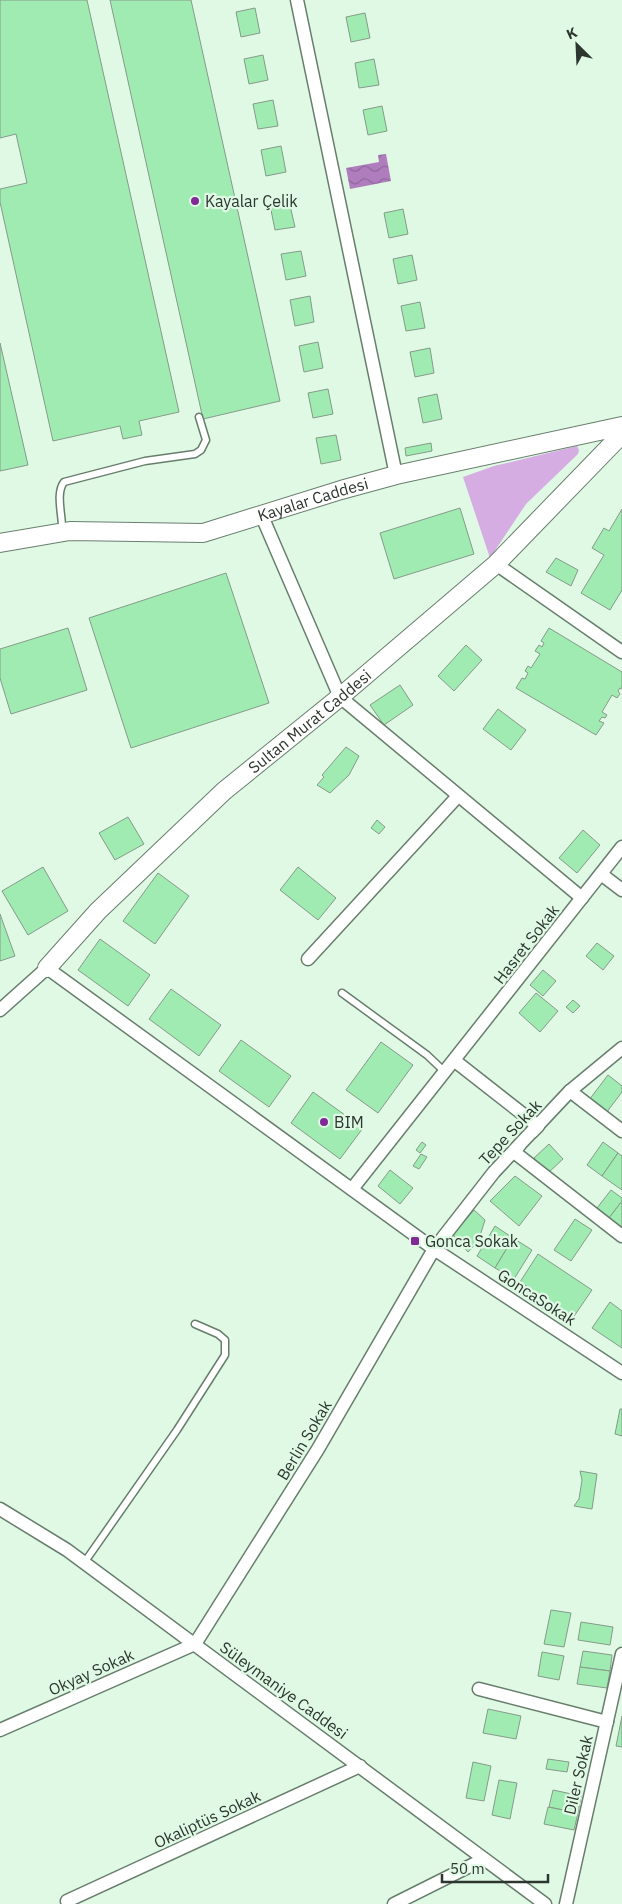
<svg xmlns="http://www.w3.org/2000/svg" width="622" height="1904" font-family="'IBM Plex Sans',sans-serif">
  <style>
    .grass { fill: #d6ade2 }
    .water { fill: url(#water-waves) }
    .building { fill: #a0ebb2; stroke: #859b89 }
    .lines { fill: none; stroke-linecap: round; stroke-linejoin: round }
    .lane-casing { stroke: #687e6d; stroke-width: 9 }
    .street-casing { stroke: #687e6d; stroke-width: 15 }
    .secondary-casing { stroke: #687e6d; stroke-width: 20 }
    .lane { stroke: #fff; stroke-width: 6 }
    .street { stroke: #fff; stroke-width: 12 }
    .secondary { stroke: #fff; stroke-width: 18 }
    .poi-dot { fill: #802997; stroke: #e0f9e5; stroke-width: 2 }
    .labels { text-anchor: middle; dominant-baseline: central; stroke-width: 4.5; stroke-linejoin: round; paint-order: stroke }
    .poi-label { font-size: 16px; fill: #2c352e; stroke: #e0f9e5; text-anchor: start }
    .street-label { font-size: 16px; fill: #2c352e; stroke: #e0f9e5 }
  </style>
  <defs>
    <pattern id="water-waves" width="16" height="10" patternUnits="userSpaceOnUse" patternTransform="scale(1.25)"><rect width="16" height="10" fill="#af7dbe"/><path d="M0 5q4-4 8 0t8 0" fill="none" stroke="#8f679b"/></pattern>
  </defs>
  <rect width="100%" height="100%" fill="#e0f9e5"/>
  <path class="grass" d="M577 446 579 450 578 454 526 504 490 558 463 477 494 466Z"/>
  <path class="water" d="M386 154 391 181 350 189 346 168 379 162 378 155Z"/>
  <g class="building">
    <path d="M0 0H87L179 412 139 421 142 435 123 439 120 426 53 441 0 202V189L27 183 16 134 0 138Z"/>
    <path d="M110 0H191L280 401 203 419Z"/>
    <path d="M255 8 260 33 241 37 236 12Z"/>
    <path d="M365 13 370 38 351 42 346 17Z"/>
    <path d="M263 55 268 80 249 84 244 59Z"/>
    <path d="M374 59 379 85 359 88 355 63Z"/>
    <path d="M273 100 278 126 258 129 253 104Z"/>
    <path d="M382 106 387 131 368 135 363 110Z"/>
    <path d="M281 146 286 172 266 176 261 150Z"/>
    <path d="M289 201 295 227 275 230 270 205Z"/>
    <path d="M403 209 408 234 389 238 384 213Z"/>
    <path d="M301 251 306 276 286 280 281 254Z"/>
    <path d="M412 255 417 280 398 284 393 259Z"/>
    <path d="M310 296 314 322 295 326 290 300Z"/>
    <path d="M420 302 425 328 406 331 401 306Z"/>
    <path d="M318 342 323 368 304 372 299 346Z"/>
    <path d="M0 343 28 465 0 471Z"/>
    <path d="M430 348 434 373 415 377 410 352Z"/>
    <path d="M328 389 333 414 313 418 308 393Z"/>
    <path d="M437 394 442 419 423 423 418 398Z"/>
    <path d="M336 435 341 460 321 464 316 438Z"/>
    <path d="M431 443 432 451 406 456 405 448Z"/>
    <path d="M460 508 474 554 394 579 380 533Z"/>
    <path d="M622 509V590L610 610 581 593 604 555 592 548 604 528 609 531Z"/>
    <path d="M556 558 578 570 571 586 546 572Z"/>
    <path d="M226 573 269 703 131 748 89 618Z"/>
    <path d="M68 628 87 690 11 714 0 678V649Z"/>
    <path d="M549 628 622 672V689L620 688 618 691 620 694 617 698 612 695 602 712 607 715 605 718 602 717 599 721 604 723 596 735 516 688 522 678 525 679 528 673 525 671 528 666 531 668 540 654 535 651 539 645 542 647 544 643 541 641Z"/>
    <path d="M466 645 482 660 454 691 438 676Z"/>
    <path d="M400 685 413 705 384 725 370 705Z"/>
    <path d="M498 709 526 730 511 750 483 729Z"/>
    <path d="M346 747 359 756 349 775 330 793 317 785 324 777 322 775Z"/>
    <path d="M128 817 144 844 115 860 99 833Z"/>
    <path d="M377 820 385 827 379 834 371 828Z"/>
    <path d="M583 830 600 845 577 873 559 858Z"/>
    <path d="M43 867 68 911 28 935 2 891Z"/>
    <path d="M298 867 336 898 318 920 280 890Z"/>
    <path d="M158 873 189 896 155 944 123 921Z"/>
    <path d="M0 914 15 956 0 961Z"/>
    <path d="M100 939 150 975 128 1006 78 970Z"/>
    <path d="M597 943 614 956 603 970 586 956Z"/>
    <path d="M543 970 556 981 543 996 530 985Z"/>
    <path d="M171 989 221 1025 199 1056 149 1019Z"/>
    <path d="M536 993 558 1011 540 1032 519 1013Z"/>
    <path d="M573 1000 580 1006 573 1013 566 1007Z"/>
    <path d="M241 1040 291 1076 269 1107 219 1071Z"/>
    <path d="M381 1042 413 1065 378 1113 346 1090Z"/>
    <path d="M608 1075 622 1086V1092L606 1113 589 1100Z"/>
    <path d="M313 1092 363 1128 340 1159 291 1123Z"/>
    <path d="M422 1142 426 1145 420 1153 416 1150Z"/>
    <path d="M603 1142 618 1153 602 1176 587 1165Z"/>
    <path d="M549 1144 563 1159 548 1173 534 1158Z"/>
    <path d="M618 1153 622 1156V1190L602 1176Z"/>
    <path d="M421 1154 427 1157 419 1169 413 1166Z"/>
    <path d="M390 1170 413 1188 400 1204 378 1186Z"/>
    <path d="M515 1176 542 1196 519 1226 490 1201Z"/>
    <path d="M611 1190 622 1198V1201L609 1218 597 1208Z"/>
    <path d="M622 1201V1228L609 1218Z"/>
    <path d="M474 1210 485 1220 478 1242 468 1252 453 1235Z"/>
    <path d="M575 1219 592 1230 571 1261 554 1250Z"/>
    <path d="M495 1226 513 1238 495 1268 477 1256Z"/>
    <path d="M513 1238 532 1250 514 1279 495 1268Z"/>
    <path d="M538 1254 592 1290 568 1325 525 1297 531 1289 520 1282Z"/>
    <path d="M610 1302 622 1311V1348L592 1328Z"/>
    <path d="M620 1409H622V1436L615 1434Z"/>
    <path d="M580 1471 597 1474 592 1509 574 1506 579 1499 582 1480Z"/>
    <path d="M551 1610 571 1613 564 1647 544 1644Z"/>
    <path d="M581 1622 613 1627 610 1645 578 1640Z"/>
    <path d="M583 1651 612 1655 610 1671 580 1667Z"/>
    <path d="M542 1652 564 1656 559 1680 538 1676Z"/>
    <path d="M580 1667 610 1671 607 1688 577 1684Z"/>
    <path d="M488 1709 521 1716 516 1739 483 1733Z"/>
    <path d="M622 1716V1747L616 1746Z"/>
    <path d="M548 1759 569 1762 567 1772 546 1769Z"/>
    <path d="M473 1762 491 1766 484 1801 466 1798Z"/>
    <path d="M499 1780 517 1783 510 1819 492 1815Z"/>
    <path d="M553 1790 581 1796 578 1813 549 1807Z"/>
    <path d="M548 1807 578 1813 574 1830 544 1824Z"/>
  </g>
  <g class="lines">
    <defs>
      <g id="lane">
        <path d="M62 531C63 516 55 494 64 482L145 461 195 454 201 450 206 440 199 417"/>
        <path d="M342 993 427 1055 446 1073"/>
        <path d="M84 1563 177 1430 225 1355V1340L218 1334 195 1324"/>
      </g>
      <g id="street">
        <path d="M297 0 396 475"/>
        <path d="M261 514 340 697 582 898"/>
        <path d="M496 564 622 652"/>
        <path d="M601 874 622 890"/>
        <path d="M308 959 458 796"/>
        <path d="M0 1010 47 968 434 1249 622 1373"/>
        <path d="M455 1061 538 1126 532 1132"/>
        <path d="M570 1091 622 1131"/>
        <path d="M519 1146 514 1152 622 1236"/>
        <path d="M352 1189 622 847"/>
        <path d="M0 1509 67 1550 545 1904"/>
        <path d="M195 1644 318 1449 434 1249 494 1172 570 1091 622 1048"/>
        <path d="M479 1689 607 1722"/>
        <path d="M0 1730 195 1644"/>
        <path d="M67 1901 360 1766"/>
        <path d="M394 1904 484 1859"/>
        <path d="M566 1904 622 1654"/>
      </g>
      <g id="secondary">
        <path id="s1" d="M0 543 70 531 203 533 341 490 396 475 622 426"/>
        <path id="s2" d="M47 968 98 911 224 791 340 697 496 564 622 434"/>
      </g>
    </defs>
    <use href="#lane" class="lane-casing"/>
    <use href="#street" class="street-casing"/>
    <use href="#secondary" class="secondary-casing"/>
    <use href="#lane" class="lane"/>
    <use href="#street" class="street"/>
    <use href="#secondary" class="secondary"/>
  </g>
  <g class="poi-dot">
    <circle cx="195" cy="201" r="5"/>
    <circle cx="324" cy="1122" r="5"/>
    <rect x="410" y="1236" width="10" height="10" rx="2.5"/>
  </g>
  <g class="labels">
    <g class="poi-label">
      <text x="205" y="201">Kayalar Çelik</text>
      <text x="334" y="1122">BIM</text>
      <text x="425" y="1241">Gonca Sokak</text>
    </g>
    <g class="street-label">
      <text stroke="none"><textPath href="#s1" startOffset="319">Kayalar Caddesi</textPath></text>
      <text stroke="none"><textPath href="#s2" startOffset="361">Sultan Murat Caddesi</textPath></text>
      <text transform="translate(526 944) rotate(-52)">Hasret Sokak</text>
      <text transform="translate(510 1132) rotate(-47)">Tepe Sokak</text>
      <text transform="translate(537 1297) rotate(33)">GoncaSokak</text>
      <text transform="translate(304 1440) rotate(-59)">Berlin Sokak</text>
      <text transform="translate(91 1672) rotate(-24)">Okyay Sokak</text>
      <text transform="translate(284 1690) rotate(36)">Süleymaniye Caddesi</text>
      <text transform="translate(578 1775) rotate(-77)">Diler Sokak</text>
      <text transform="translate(207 1819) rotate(-25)">Okaliptüs Sokak</text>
    </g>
  </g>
  <g transform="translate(577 45) rotate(336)" stroke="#e0f9e5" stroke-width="4" paint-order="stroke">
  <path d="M0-4L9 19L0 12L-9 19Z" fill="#2c352e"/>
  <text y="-8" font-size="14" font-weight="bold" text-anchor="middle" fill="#2c352e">K</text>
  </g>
  <path d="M442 1874v8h106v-8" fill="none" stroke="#2c352e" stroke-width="2.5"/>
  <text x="450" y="1874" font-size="15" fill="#2c352e" stroke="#e0f9e5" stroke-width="4" paint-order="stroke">50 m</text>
</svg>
